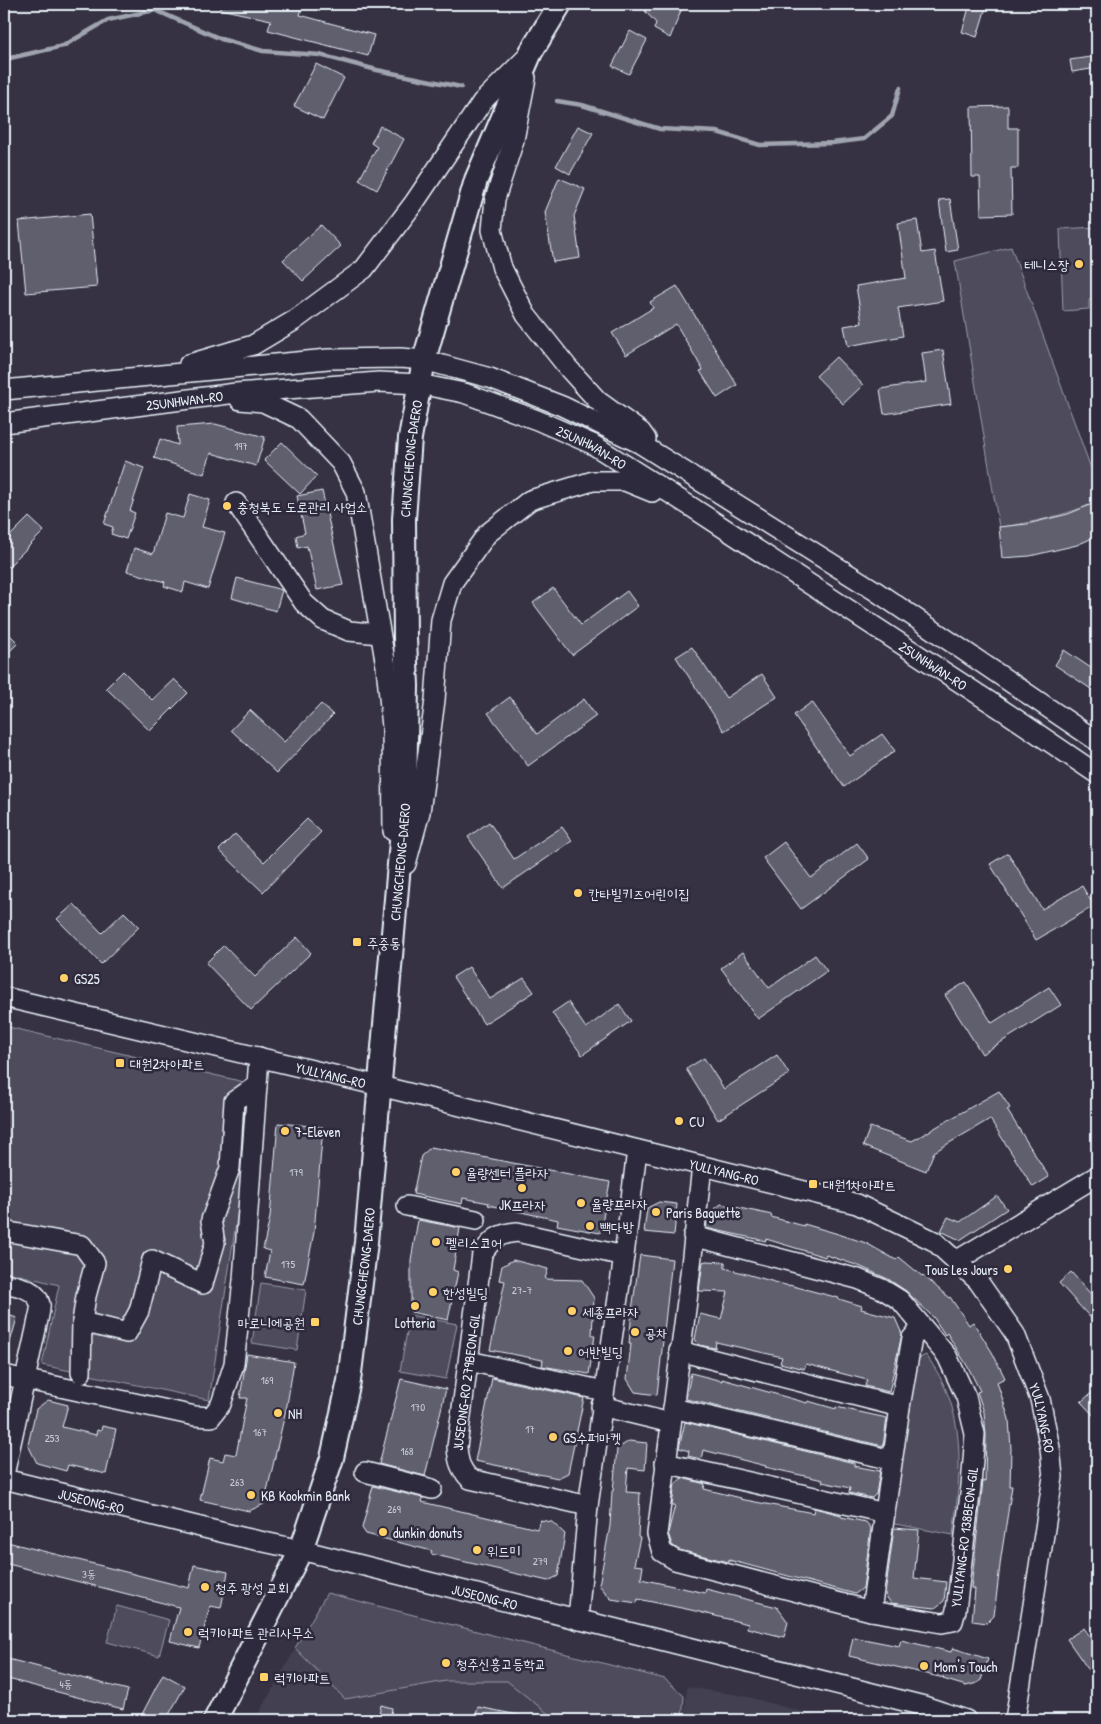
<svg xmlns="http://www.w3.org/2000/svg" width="1101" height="1724" font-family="'Patrick Hand','Poor Story',sans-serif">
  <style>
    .built { fill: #433f51 }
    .green { fill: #4d4b5c; stroke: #9a9eaa }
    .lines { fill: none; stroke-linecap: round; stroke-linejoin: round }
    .stream { stroke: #a0a4af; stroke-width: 4.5 }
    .building { fill: #605e6e; stroke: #e8f1f8 }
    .minor-casing { stroke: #e8f1f8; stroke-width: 22 }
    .major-casing { stroke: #e8f1f8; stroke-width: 26 }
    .minor { stroke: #2f2a3d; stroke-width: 19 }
    .major { stroke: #2f2a3d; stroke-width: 22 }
    .poi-dot { fill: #ffd166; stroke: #2f2a3d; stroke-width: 2 }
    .labels { text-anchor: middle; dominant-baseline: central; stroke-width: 5; stroke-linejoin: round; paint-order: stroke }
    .number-label { font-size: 11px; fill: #c6ccd6 }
    .poi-label { font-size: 14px; fill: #e8f1f8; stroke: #2f2a3d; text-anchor: start }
    .street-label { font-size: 14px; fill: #e8f1f8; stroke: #2f2a3d }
  </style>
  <rect width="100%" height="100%" fill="#363244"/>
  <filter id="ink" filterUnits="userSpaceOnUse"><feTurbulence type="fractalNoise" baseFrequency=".02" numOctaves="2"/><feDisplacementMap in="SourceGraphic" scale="10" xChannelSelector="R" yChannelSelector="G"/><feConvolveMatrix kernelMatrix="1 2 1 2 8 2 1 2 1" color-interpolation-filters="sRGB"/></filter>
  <g filter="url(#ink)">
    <g class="built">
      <path d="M327 1593 662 1720H255Z"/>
      <path d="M687 1687 745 1696 832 1720H684Z"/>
    </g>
    <g class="green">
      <path d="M1097 227V299L1089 300V309L1063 311 1060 229Z"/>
      <path d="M1011 247 1097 485V502C1065 515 1034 523 999 527L955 261Z"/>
      <path d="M4 1026 257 1085 209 1400 42 1365 59 1285 4 1271Z"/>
      <path d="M261 1283 306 1290 297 1350 252 1343Z"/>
      <path d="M410 1315 457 1324 446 1379 400 1371Z"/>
      <path d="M926 1355C968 1412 961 1469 953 1535L890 1523 915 1360Z"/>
      <path d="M327 1593 665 1679 684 1696 682 1720H556L507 1681H446L345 1699 295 1648Z"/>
      <path d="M117 1606 169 1620 159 1656 107 1642Z"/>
    </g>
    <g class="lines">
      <g class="stream">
        <path d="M4 56 10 58 63 46 108 20 155 10 221 39 263 51 320 55 377 70 461 87"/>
        <path d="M557 101 582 105 660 129 717 132 760 145 832 143 864 139 892 116 900 88"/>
      </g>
    </g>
    <g class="building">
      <path d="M221 4H303L300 15 374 35 368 56 268 30 271 20 220 9Z"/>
      <path d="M647 4H675L683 6 670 38 654 29 656 23 645 11Z"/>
      <path d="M970 4H987L977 37 962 32Z"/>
      <path d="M630 31 647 40 629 74 612 66Z"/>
      <path d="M1097 56V68L1072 72 1070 60Z"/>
      <path d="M316 64 344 78 323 120 294 106Z"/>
      <path d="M1008 106V128H1018V168H1011L1012 214 981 215 980 177H972L971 107Z"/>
      <path d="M380 126 404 139 377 190 359 180 377 147 371 143Z"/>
      <path d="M578 126 593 133 570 174 556 166Z"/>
      <path d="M559 178 585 189 574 216 580 258 553 262 545 212Z"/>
      <path d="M950 199 958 250 946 252 939 200Z"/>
      <path d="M90 214 97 287 26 293 19 221Z"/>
      <path d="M917 220 922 253 935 251 943 301 898 308 903 336 848 346 844 326 862 323 856 286 906 278 898 223Z"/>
      <path d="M321 225 341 246 303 281 283 260Z"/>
      <path d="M677 286 737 385 717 398 700 371 703 370 676 324 626 355 612 333 653 308 650 302Z"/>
      <path d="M943 350 951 404 884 414 880 389 926 382 922 353Z"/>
      <path d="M836 357 863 385 843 404 816 376Z"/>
      <path d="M215 424 265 437 256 466 211 453 204 474 154 458 160 439 178 445 177 427Z"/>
      <path d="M282 442 317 476 300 494 264 460Z"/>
      <path d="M125 461 144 468 130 511 135 513 126 539 111 534 113 527 104 524Z"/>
      <path d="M322 491 343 585 317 590 307 546 298 548 296 536 305 533 297 496Z"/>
      <path d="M190 494 210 500 202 527 225 533 208 589 185 582 183 592 164 586 165 582 127 571 134 548 153 554 165 513 183 518Z"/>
      <path d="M1097 502V536L1077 545 1030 556 1002 558 999 527 1027 524 1068 514Z"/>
      <path d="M29 517 44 531 4 571V542Z"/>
      <path d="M237 578 282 590 276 611 232 598Z"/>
      <path d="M553 588 581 625 627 591 638 606 572 655 533 603Z"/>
      <path d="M4 629 18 643 4 657Z"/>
      <path d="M692 647 726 698 762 674 777 697 724 731 676 657Z"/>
      <path d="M1064 650 1097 672V693L1055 665Z"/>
      <path d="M123 671 152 700 174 679 188 693 150 731 106 688Z"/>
      <path d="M510 697 537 734 584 699 596 716 528 766 488 713Z"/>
      <path d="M812 702 850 756 882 734 895 751 844 787 794 715Z"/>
      <path d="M321 704 333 715 277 773 231 730 250 710 284 742Z"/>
      <path d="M307 819 321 832 263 892 219 850 235 834 264 862Z"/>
      <path d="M489 822 514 859 562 827 572 841 503 888 468 837Z"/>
      <path d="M784 842 811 878 857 843 869 859 801 909 763 858Z"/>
      <path d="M1008 853 1042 909 1082 886 1094 906 1036 940 990 864Z"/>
      <path d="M74 904 102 933 124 912 139 927 101 964 57 919Z"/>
      <path d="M297 937 311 953 251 1010 206 963 224 945 255 977Z"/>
      <path d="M743 952 769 988 815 955 827 971 758 1019 721 968Z"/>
      <path d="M469 967 490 999 524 978 534 992 484 1024 453 977Z"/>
      <path d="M966 982 992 1023 1049 987 1061 1005 982 1054 945 995Z"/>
      <path d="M568 1002 586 1028 619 1004 631 1021 582 1055 552 1013Z"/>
      <path d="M777 1055 789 1074 718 1120 686 1069 704 1058 724 1089Z"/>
      <path d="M999 1091 1010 1108 1007 1110 1049 1177 1033 1187 990 1119 934 1152 926 1171 863 1146 870 1127 912 1141Z"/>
      <path d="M278 1123 323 1127 314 1232 304 1284 265 1277 270 1251 263 1249 270 1217Z"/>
      <path d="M431 1147 610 1182 600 1233 557 1225 558 1220 488 1205 489 1203 463 1198 462 1204 413 1194 421 1156Z"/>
      <path d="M997 1196 1007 1209 960 1240 941 1231 948 1217 960 1222Z"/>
      <path d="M659 1202 677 1204 674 1235 644 1232 647 1208Z"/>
      <path d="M721 1204 772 1215 771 1217 804 1226V1224L835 1233 866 1243 896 1260 899 1257 922 1276 923 1275 949 1298 950 1297 969 1325 973 1322 992 1352 1005 1378 997 1382 1009 1419 1011 1449 1010 1486H1012L1001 1557 994 1616 987 1623 972 1621 975 1589 971 1588 983 1481 985 1482 986 1435 984 1412 977 1392 980 1391 969 1369 947 1333 945 1335 934 1318 906 1291 888 1279 859 1266 826 1255 825 1257 766 1239V1241L706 1228 708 1214Z"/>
      <path d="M418 1220 460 1228 453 1270 458 1272 448 1320 411 1312V1260Z"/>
      <path d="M640 1255 672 1259 657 1395 635 1392 627 1379 631 1344H629L632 1310Z"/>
      <path d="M513 1260 548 1269 545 1279 582 1280 594 1298 592 1335H595L589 1374 542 1366 543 1360 490 1350 505 1281 499 1280 502 1266Z"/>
      <path d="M706 1261 725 1262V1268L789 1286V1285L839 1298V1299L862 1306 861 1309 895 1318 902 1334 889 1392 865 1386 867 1380 836 1372 806 1364 804 1369 780 1363 782 1357 716 1342 715 1348 699 1345 695 1339 700 1314 721 1319 728 1292 699 1291 703 1262Z"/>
      <path d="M1071 1272 1097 1301V1325L1059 1283Z"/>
      <path d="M4 1314 17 1318 7 1353 4 1352Z"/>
      <path d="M247 1354 294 1362 287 1405 264 1504 249 1511 200 1500 210 1458 223 1461 225 1453 236 1455 247 1398H240Z"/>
      <path d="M691 1373 722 1381V1379L807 1403 808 1401 836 1409V1407L887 1418 883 1446 686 1399Z"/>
      <path d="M492 1378 584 1398 568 1473 558 1478 475 1461Z"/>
      <path d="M401 1379 446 1389 425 1476 379 1464Z"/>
      <path d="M1097 1388V1419L1081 1402Z"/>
      <path d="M48 1400 68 1405 62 1427 96 1435 97 1430 101 1431 102 1426 116 1429 106 1474 68 1465 66 1471 37 1463 28 1445 36 1409Z"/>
      <path d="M685 1422 854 1463V1466L880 1471 876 1494 872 1498 849 1493 850 1488 822 1482 823 1480 765 1467 766 1466 703 1450 701 1459 688 1456 689 1451 679 1448Z"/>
      <path d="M629 1441 647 1443 645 1470 628 1468 626 1492 640 1493 638 1537 640 1538 634 1565 643 1566 641 1579 705 1593 706 1589 777 1607 788 1622 784 1637 747 1628 748 1624 691 1610 638 1599 637 1603 611 1599 599 1585 610 1526 612 1491H613L617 1449Z"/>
      <path d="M682 1478 705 1484 704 1489 741 1498 740 1499 813 1513 814 1508 841 1515V1517L866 1522 871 1528 863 1588 855 1594 729 1560V1562L679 1550 672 1545 668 1533 675 1505H672L675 1484Z"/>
      <path d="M373 1486 423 1498 422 1502 537 1529 540 1520 552 1522 565 1534 558 1576 548 1581 431 1554 432 1551 366 1534 362 1528Z"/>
      <path d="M894 1528 919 1530 914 1578 946 1582 944 1601 935 1608 891 1603 885 1595Z"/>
      <path d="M7 1542 189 1588 194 1565 228 1572 221 1608 210 1606 199 1648 170 1641 179 1607 4 1563Z"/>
      <path d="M1084 1628 1097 1647V1682L1067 1639Z"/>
      <path d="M853 1637 899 1646 901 1640 951 1652 953 1648 988 1659 981 1680 977 1683 966 1686 943 1679 944 1678 849 1656Z"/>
      <path d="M4 1658 128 1690 123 1709 4 1678Z"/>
      <path d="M163 1674 185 1686 166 1720H139Z"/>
      <path d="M381 1705 392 1708 390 1720H378Z"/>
      <path d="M478 1707 518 1715 517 1720H475Z"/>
    </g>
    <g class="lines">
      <defs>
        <g id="minor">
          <path d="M526 78 514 140 495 199 492 230 502 268 526 315 569 369 598 401 641 432 646 439"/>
          <path d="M189 364 253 345 295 320 364 269 414 203 482 102 527 57"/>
          <path d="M4 390 328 359 400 358 424 360 490 378 562 406 639 443 874 590 1097 741"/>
          <path d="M240 400 263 402 299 419 341 463 356 492 386 666 392 727 393 831"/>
          <path id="s1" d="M4 423 236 393 379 382 419 384 464 393 537 420 592 444 690 506 1010 715 1097 774"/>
          <path d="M236 503 304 603 323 620 349 631 380 634"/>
          <path d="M406 864 420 812 435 700 441 620 452 583 487 534 530 500 593 481H625L652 492"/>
          <path id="s2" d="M4 997 380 1086 857 1204 934 1241 978 1281 1015 1334 1040 1399 1050 1448 1053 1477 1015 1720"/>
          <path d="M407 1206 476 1220"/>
          <path d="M4 1231 82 1245 95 1263 86 1296 82 1322 127 1333 139 1311 152 1260 203 1284 215 1243 211 1220 230 1168 234 1101 257 1085"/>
          <path d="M693 1236 858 1279 882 1289 900 1300 947 1356 966 1397 975 1434 971 1486 956 1610 953 1621 942 1623 871 1611 675 1560 662 1552 657 1534 687 1301 702 1166"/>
          <path d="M956 1261 1097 1176"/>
          <path d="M4 1283C17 1286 36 1288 40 1304 41 1308 39 1315 38 1320L4 1475"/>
          <path d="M679 1351 900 1407"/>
          <path d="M469 1361 604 1391"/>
          <path d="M81 1373 82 1322"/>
          <path d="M4 1375 195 1416 211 1417 221 1404 234 1364 243 1280 259 1057"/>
          <path d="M601 1406 671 1423"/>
          <path d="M673 1408 892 1460"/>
          <path d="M665 1463 885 1513"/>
          <path d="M365 1472 432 1489"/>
          <path id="s3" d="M4 1479 241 1537 301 1550 924 1706 966 1720"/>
          <path id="s4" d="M588 1506 470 1479C460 1469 458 1461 457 1447L482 1254C493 1238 498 1234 517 1232L624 1256"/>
          <path d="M871 1611 900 1407 912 1338 922 1327"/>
          <path d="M578 1620 588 1506 624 1256 637 1150"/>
        </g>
        <g id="major">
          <path id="s5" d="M215 1720 301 1550 332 1458 349 1381 366 1242 405 796 407 686 405 638 404 519 410 438 424 360 476 180 531 52 560 4"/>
        </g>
      </defs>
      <use href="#minor" class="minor-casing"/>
      <use href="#major" class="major-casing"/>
      <use href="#minor" class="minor"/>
      <use href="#major" class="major"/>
    </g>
  </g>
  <g class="poi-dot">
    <circle cx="1079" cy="264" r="5"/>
    <circle cx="227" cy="506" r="5"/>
    <circle cx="578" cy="893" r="5"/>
    <rect x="352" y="937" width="10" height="10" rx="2.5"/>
    <circle cx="64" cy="978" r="5"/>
    <rect x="115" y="1058" width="10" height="10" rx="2.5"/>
    <circle cx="679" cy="1121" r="5"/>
    <circle cx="285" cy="1131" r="5"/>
    <circle cx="456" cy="1172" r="5"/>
    <rect x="808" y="1179" width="10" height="10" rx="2.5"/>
    <circle cx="522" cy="1188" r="5"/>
    <circle cx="581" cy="1203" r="5"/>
    <circle cx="656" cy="1212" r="5"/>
    <circle cx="590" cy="1226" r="5"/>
    <circle cx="436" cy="1242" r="5"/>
    <circle cx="1008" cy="1269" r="5"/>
    <circle cx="433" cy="1292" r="5"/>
    <circle cx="415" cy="1306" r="5"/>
    <circle cx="572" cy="1311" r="5"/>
    <rect x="310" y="1317" width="10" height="10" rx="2.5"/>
    <circle cx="635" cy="1332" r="5"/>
    <circle cx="568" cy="1351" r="5"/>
    <circle cx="278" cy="1413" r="5"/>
    <circle cx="553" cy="1437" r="5"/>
    <circle cx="251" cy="1495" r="5"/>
    <circle cx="383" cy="1532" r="5"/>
    <circle cx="477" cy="1550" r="5"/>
    <circle cx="205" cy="1587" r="5"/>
    <circle cx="188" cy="1632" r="5"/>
    <circle cx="446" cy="1663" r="5"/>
    <circle cx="924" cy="1666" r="5"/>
    <rect x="259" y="1672" width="10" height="10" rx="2.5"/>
  </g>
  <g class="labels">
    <g class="number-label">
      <text x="241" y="446">197</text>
      <text x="296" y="1172">179</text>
      <text x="288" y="1264">175</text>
      <text x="522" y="1290">27-7</text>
      <text x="267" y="1380">169</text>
      <text x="418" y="1407">170</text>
      <text x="530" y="1429">17</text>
      <text x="260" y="1432">167</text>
      <text x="52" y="1438">253</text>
      <text x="407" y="1451">168</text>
      <text x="237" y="1482">263</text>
      <text x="394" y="1509">269</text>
      <text x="540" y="1561">279</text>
      <text x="89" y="1574">3동</text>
      <text x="66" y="1684">4동</text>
    </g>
    <g class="poi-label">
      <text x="1069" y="264" text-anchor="end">테니스장</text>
      <text x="237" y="506">충청북도 도로관리 사업소</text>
      <text x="588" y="893">칸타빌키즈어린이집</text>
      <text x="367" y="942">주중동</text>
      <text x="74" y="978">GS25</text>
      <text x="130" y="1063">대원2차아파트</text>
      <text x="689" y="1121">CU</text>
      <text x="295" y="1131">7-Eleven</text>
      <text x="466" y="1172">율량센터 플라자</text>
      <text x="823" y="1184">대원1차아파트</text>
      <text x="591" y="1203">율량프라자</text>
      <text x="522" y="1204" text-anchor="middle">JK프라자</text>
      <text x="666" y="1212">Paris Baguette</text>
      <text x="600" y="1226">빽다방</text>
      <text x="446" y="1242">펠리스코어</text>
      <text x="998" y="1269" text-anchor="end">Tous Les Jours</text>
      <text x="443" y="1292">한성빌딩</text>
      <text x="582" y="1311">세종프라자</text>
      <text x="305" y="1322" text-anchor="end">마로니에공원</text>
      <text x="415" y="1322" text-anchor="middle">Lotteria</text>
      <text x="645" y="1332">공차</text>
      <text x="578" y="1351">어반빌딩</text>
      <text x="288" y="1413">NH</text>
      <text x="563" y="1437">GS수퍼마켓</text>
      <text x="261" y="1495">KB Kookmin Bank</text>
      <text x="393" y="1532">dunkin donuts</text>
      <text x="487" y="1550">위드미</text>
      <text x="215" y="1587">청주 광성 교회</text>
      <text x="198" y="1632">럭키아파트 관리사무소</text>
      <text x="456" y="1663">청주신흥고등학교</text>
      <text x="934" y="1666">Mom's Touch</text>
      <text x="274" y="1677">럭키아파트</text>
    </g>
    <g class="street-label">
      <text stroke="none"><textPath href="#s1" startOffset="182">2SUNHWAN-RO</textPath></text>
      <text stroke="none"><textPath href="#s1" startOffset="602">2SUNHWAN-RO</textPath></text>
      <text stroke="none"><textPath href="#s5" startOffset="1292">CHUNGCHEONG-DAERO</textPath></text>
      <text stroke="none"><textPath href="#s1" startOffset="1008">2SUNHWAN-RO</textPath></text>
      <text stroke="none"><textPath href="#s5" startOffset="888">CHUNGCHEONG-DAERO</textPath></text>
      <text stroke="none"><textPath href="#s2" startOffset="336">YULLYANG-RO</textPath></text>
      <text stroke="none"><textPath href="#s2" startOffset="741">YULLYANG-RO</textPath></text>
      <text stroke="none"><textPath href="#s5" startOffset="482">CHUNGCHEONG-DAERO</textPath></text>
      <text stroke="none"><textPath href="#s4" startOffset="222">JUSEONG-RO 279BEON-GIL</textPath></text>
      <text stroke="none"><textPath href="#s2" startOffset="1176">YULLYANG-RO</textPath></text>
      <text stroke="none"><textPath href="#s3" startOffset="90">JUSEONG-RO</textPath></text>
      <text transform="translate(964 1537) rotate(-83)">YULLYANG-RO 138BEON-GIL</text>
      <text stroke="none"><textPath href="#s3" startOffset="495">JUSEONG-RO</textPath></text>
    </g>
  </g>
  <rect width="1101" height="1724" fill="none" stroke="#2f2a3d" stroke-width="20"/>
  <rect x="10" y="10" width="1081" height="1704" fill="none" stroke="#e8f1f8" stroke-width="2" filter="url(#ink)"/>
</svg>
